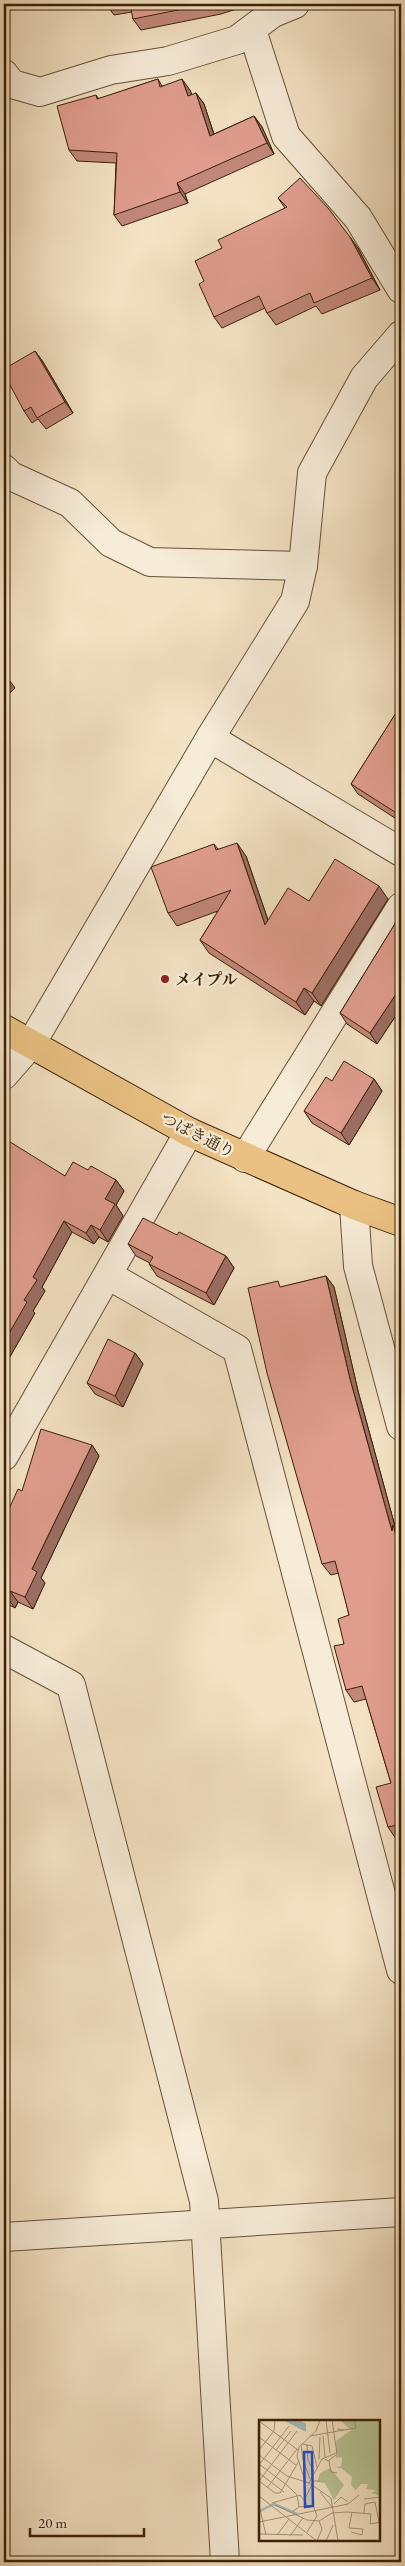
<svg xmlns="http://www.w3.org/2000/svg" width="405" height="2566" font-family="'EB Garamond','Noto Serif JP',serif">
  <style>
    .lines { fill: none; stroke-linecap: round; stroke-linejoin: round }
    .minor-casing { stroke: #695034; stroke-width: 30 }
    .major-casing { stroke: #3b2005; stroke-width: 30 }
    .minor { stroke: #f7ecd8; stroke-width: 28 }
    .major { stroke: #eac182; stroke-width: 28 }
    .wall { fill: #c1877a; stroke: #3b2005 }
    .shaded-wall { fill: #9d6e63; stroke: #3b2005 }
    .building { fill: #e09d8e; stroke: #3b2005 }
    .poi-dot { fill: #8f2418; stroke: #f7ecd8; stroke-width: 2 }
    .labels { text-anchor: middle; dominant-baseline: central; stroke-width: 5; stroke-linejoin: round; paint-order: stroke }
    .poi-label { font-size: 16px; font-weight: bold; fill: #3b2005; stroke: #f7ecd8; text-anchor: start }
    .street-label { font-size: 16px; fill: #3b2005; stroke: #f7ecd8 }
    .inset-river { fill: none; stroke: #9fbcbd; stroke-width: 2.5 }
    .inset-road { fill: none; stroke: #a99477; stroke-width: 1 }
    .view { fill: #1d4ed8; fill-opacity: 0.15; stroke: #1d4ed8; stroke-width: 2.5 }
    .inset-edge { fill: none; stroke: #3b2005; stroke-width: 2.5 }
  </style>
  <rect width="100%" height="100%" fill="#f3e2c3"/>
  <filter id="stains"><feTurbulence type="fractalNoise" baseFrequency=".004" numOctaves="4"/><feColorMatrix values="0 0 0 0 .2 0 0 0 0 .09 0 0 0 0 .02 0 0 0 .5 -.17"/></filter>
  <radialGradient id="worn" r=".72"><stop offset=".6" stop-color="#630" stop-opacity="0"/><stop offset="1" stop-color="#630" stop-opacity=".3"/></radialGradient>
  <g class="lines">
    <defs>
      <g id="minor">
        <path d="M252 30 286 136 358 218 401 289"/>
        <path d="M4 74 12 84 40 92 111 70 168 61 237 40 273 13 295 4"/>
        <path d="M4 469 11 476 70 503 111 543 150 562 303 566"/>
        <path d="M210 738 401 852"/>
        <path d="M4 1075 31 1044 210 738 295 601 303 566 312 473 364 378 401 335"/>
        <path d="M245 1158 401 907"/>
        <path d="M354 1205 358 1266 401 1426"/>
        <path d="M108 1275 237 1349 401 1970"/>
        <path d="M4 1456 189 1132"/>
        <path d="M4 1649 71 1685 204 2201 225 2562"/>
        <path d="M4 2237 401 2212"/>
      </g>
      <path id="major" d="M4 1029 189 1132 354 1205 401 1222"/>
    </defs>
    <use href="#minor" class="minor-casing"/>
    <use href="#major" class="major-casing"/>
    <use href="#minor" class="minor"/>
    <use href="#major" class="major"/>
  </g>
  <g class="wall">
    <path d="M106 4H252L221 14 141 30 133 19 132 12 114 15Z"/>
    <path d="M158 79 162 86 190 90 192 95 196 93 204 104 214 134 254 116 262 127 274 154 185 194 188 203 122 226 114 215 116 163 77 161 69 150 96 95 99 99Z"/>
    <path d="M278 198 358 248 380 290 322 314 316 306 276 325 267 313 265 308 222 328 214 317 204 281 222 248 285 208Z"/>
    <path d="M35 351 43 362 73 413 46 429 38 419 32 423 24 411Z"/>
    <path d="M401 705V822L358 794 351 784Z"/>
    <path d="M214 844 218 849 246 856 268 920 309 901 388 899 321 1006 314 1001 305 1015 209 953 200 940 218 911 177 926 168 913Z"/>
    <path d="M401 914V1008L377 1044 347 1024 340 1013Z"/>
    <path d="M374 1079 382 1091 349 1145 312 1123 304 1111 332 1081Z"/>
    <path d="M4 1146 65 1176 88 1170 116 1180 124 1191 116 1205 123 1216 108 1242 99 1237 94 1244 72 1232 42 1287 45 1291 33 1311 35 1313 4 1367Z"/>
    <path d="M177 1235 226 1256 234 1268 214 1305 157 1276 149 1264 150 1263 136 1256 128 1244Z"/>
    <path d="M326 1276 334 1287 358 1391 396 1530 401 1536V1840L400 1837 396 1839 388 1827 391 1783 366 1699 354 1702 346 1690 344 1644 349 1615 339 1573 331 1575 322 1564 282 1287Z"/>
    <path d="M135 1353 143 1364 123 1407 95 1394 87 1383Z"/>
    <path d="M92 1445 99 1456 41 1578 45 1583 33 1609 18 1602 15 1608 4 1602V1520L22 1491Z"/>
  </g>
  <g class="shaded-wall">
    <path d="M182 79 190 90 196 107 188 96Z"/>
    <path d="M196 93 204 104 218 147 210 136Z"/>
    <path d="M254 116 262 127 274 154 267 143Z"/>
    <path d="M177 183 185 194 188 203 180 192Z"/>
    <path d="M350 237 358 248 380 290 372 278Z"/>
    <path d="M35 351 43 362 73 413 65 402Z"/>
    <path d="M5 674 15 688 4 699V675Z"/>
    <path d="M237 843 246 856 274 938 265 925Z"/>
    <path d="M379 886 388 899 321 1006 312 993Z"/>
    <path d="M304 988 314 1001 305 1015 296 1002Z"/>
    <path d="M398 991 401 995V1008L377 1044 370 1033Z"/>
    <path d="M374 1079 382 1091 349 1145 341 1133Z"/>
    <path d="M116 1180 124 1191 116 1205 123 1216 108 1242 100 1230 105 1199Z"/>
    <path d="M64 1221 72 1232 42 1287 45 1291 33 1311 35 1313 4 1367V1342L24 1300 33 1277Z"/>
    <path d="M91 1225 99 1237 94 1244 86 1233Z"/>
    <path d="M226 1256 234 1268 214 1305 206 1293Z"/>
    <path d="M326 1276 334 1287 358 1391 396 1530 401 1536V1554L392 1531 350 1379Z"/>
    <path d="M135 1353 143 1364 123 1407 115 1396Z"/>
    <path d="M92 1445 99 1456 41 1578 45 1583 33 1609 25 1597 32 1569Z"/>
    <path d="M10 1591 18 1602 15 1608 7 1597Z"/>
  </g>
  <g class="building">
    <path d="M130 4H208L133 19Z"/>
    <path d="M158 79 160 87 182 79 188 96 196 93 210 136 254 116 267 143 177 183 180 192 114 215 117 153 69 150 57 106 96 95 97 99Z"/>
    <path d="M300 178 328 208 350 237 372 278 314 303 310 293 267 313 259 296 214 317 199 284 204 281 195 261 222 248 218 240 287 207 278 198Z"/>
    <path d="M35 351 65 402 37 418 31 407 24 411 4 374V369Z"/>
    <path d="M401 705V816L351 784Z"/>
    <path d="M237 843 265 925 288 888 309 901 335 859 379 886 312 993 304 988 296 1002 200 940 231 890 168 913 151 867 214 844 216 850Z"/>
    <path d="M401 914V993L398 991 370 1033 340 1013Z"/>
    <path d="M344 1061 374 1079 341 1133 304 1111 326 1077 332 1081Z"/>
    <path d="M7 1140 65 1176 73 1162 88 1170 91 1166 116 1180 105 1199 115 1204 100 1230 91 1225 86 1233 64 1221 33 1277 37 1280 24 1300 27 1302 4 1342V1200L5 1198 4 1197V1146Z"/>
    <path d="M143 1218 177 1235 179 1232 226 1256 206 1293 149 1264 153 1257 128 1244Z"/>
    <path d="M326 1276 350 1379 392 1531 393 1525 401 1554V1840L397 1825 388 1827 376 1787 391 1783 362 1686 346 1690 334 1646 344 1644 338 1619 349 1615 335 1561 322 1564 267 1373 248 1288 278 1281 280 1287Z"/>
    <path d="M108 1339 135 1353 115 1396 87 1383Z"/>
    <path d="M41 1429 92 1445 32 1569 37 1572 25 1597 10 1591 7 1597 4 1595V1520L18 1489 22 1491Z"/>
  </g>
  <circle class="poi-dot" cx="165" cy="979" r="5"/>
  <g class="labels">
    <g class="poi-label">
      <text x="175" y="979">メイプル</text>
    </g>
    <g class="street-label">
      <text transform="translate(198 1135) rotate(27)">つばき通り</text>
    </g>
  </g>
  <g transform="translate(259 2420)">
    <rect width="121" height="121" fill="#f3e2c3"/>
    <path d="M81 0H121V76L112 73 117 70 107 69 109 64H102L97 70 92 65 93 57 82 48H77L82 46 83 41V37L77 38V21L92 10ZM71 48 85 65 75 80 66 63 58 62 61 53Z" fill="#b7c496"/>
    <path d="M24 0H40L47 4V12Z" fill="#9fbcbd"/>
    <path class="inset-river" d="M1 91 15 84 38 94"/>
    <path class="inset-road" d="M67 0 71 33M0 1 39 30M85 10 97 8 95 0M51 16 85 10 78 9M64 16 66 37M0 17 37 45M43 24 53 26 58 47M42 25 44 40 51 59M48 25 49 40 55 52M0 30 15 11 16 0M17 30 32 11M0 35 28 56 50 63 72 78 79 121M64 38 69 41 78 34 73 0M60 39 61 17M70 41 72 52 78 53M0 44 29 66 38 75 40 87M0 45 30 6M0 53 25 72M0 61 38 11M0 61 16 73H21L40 41M46 61 38 36 40 27 57 11 61 0M50 63 63 39 77 33M8 68 38 29M61 72 73 87M0 76 58 121M105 79 122 77M45 80 55 61H61M13 83 41 75 49 86M75 84 82 77 89 82M0 85 7 115M16 85 48 100 60 101 73 93 88 92 112 94 111 104 122 102M33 92 40 87 54 85 58 96 48 112M105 93 106 84 116 82 120 102M0 102 89 84 100 75M92 112 103 115 104 109 90 108 93 92M0 114 44 115M18 115 30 99M31 116 44 98M58 121 63 109 60 101M67 121 74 105"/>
    <path class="view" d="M45 32H53L54 86 46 87Z"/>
    <rect width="121" height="121" class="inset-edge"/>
  </g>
  <rect width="405" height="2566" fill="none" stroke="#f3e2c3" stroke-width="20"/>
  <rect x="5" y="5" width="395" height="2556" fill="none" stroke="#3b2005" stroke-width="2.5"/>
  <rect x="10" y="10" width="385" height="2546" fill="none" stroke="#3b2005"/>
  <path d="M30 2528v8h114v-8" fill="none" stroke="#3b2005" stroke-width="2.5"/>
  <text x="38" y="2528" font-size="15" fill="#3b2005" stroke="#f7ecd8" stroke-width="4" paint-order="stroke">20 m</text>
  <rect width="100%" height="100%" filter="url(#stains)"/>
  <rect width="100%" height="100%" fill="url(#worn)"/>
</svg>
